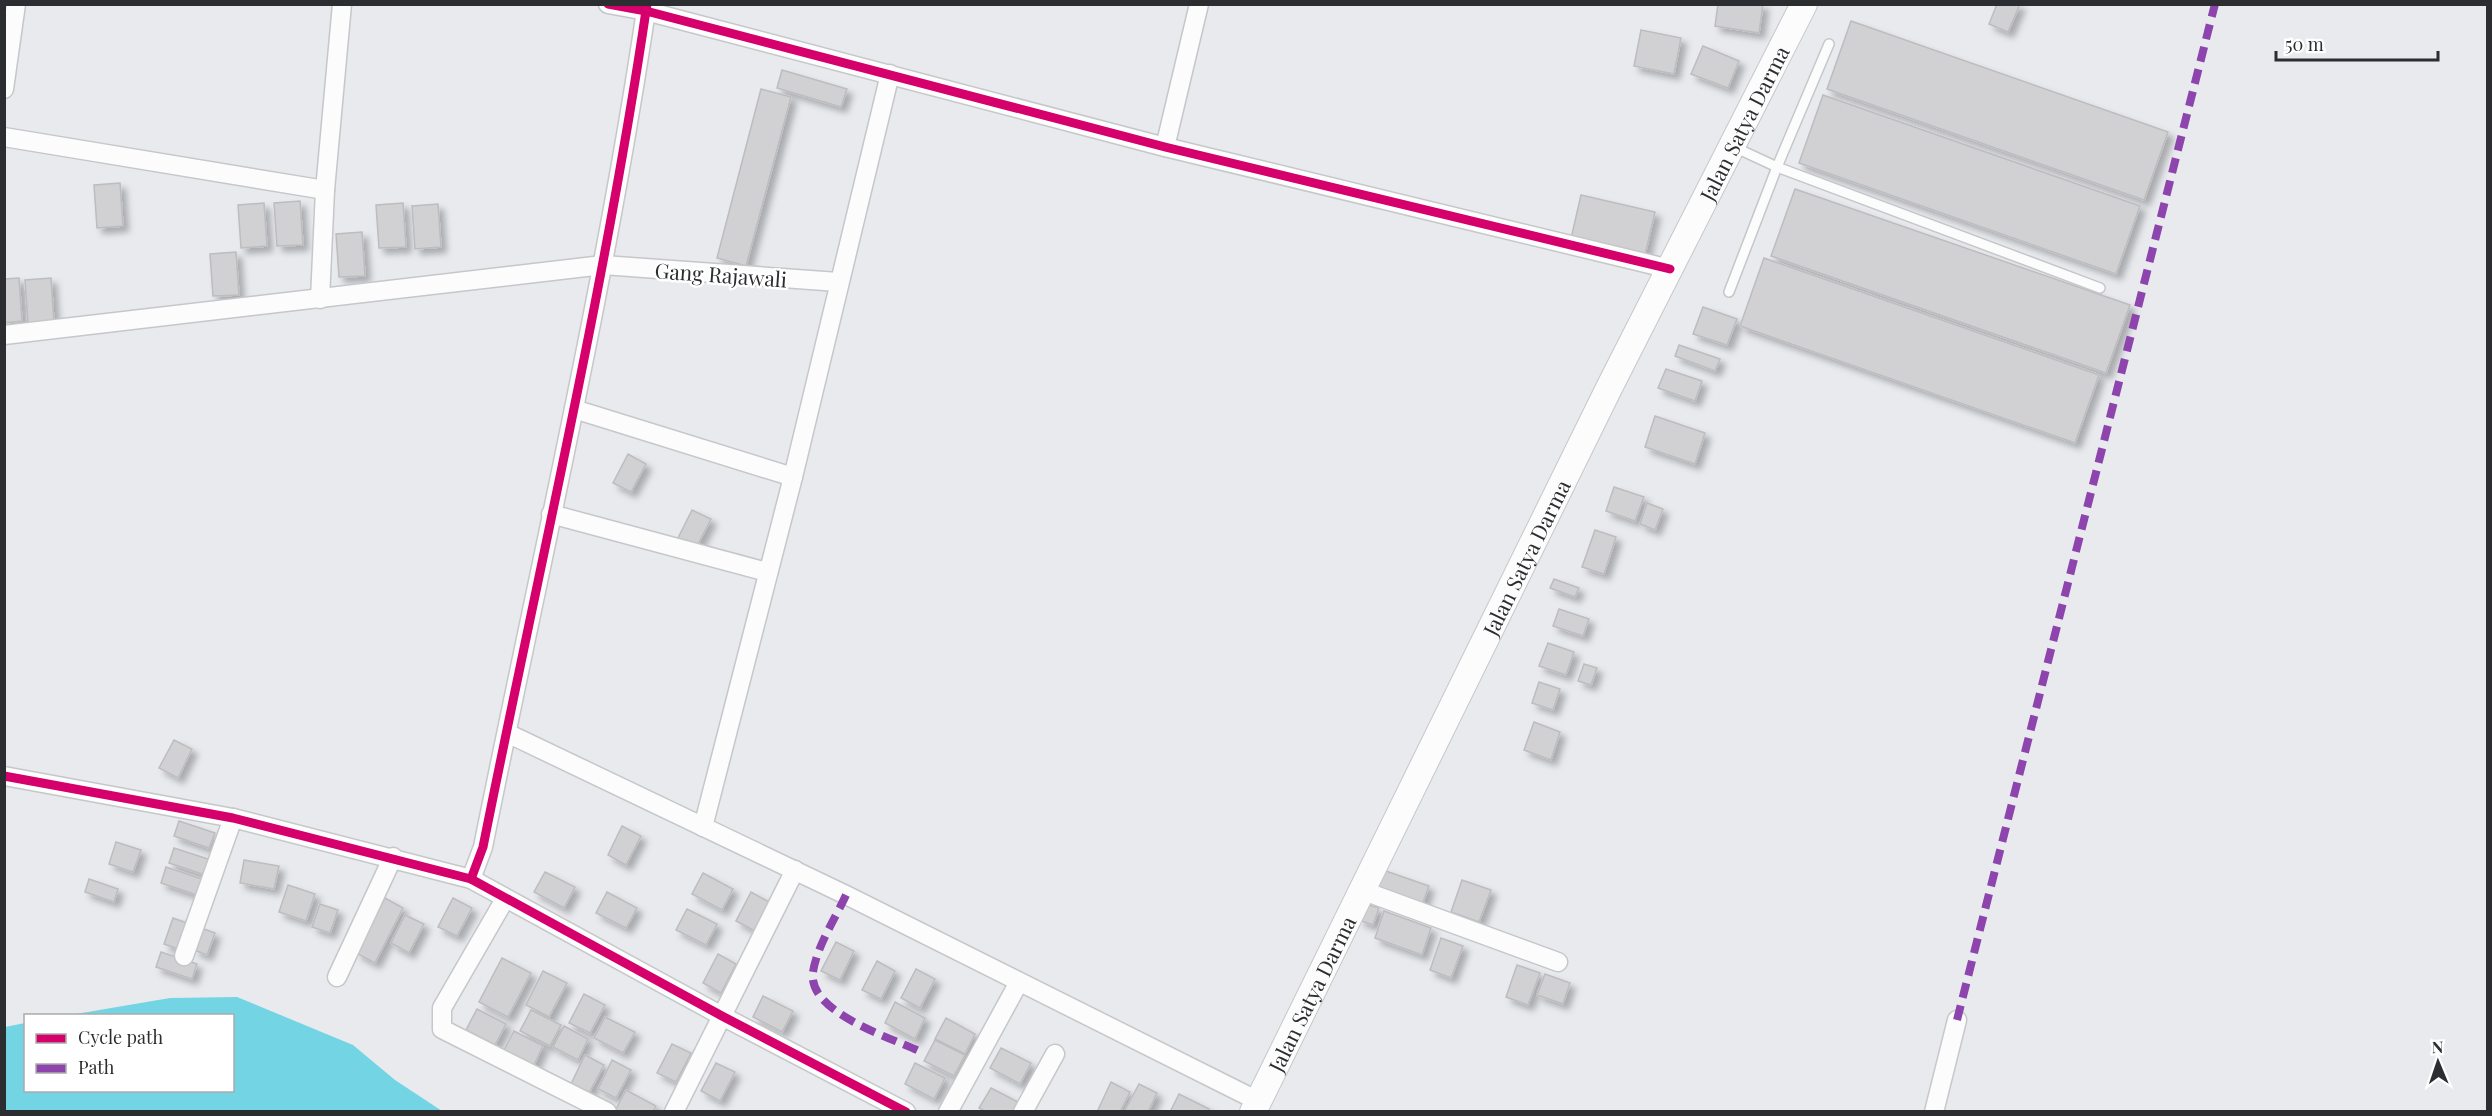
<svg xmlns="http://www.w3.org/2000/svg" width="2492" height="1116" font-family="'Playfair Display',serif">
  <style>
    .water { fill: #73d4e4 }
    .building { fill: #d1d0d2; stroke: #bdbcbe; stroke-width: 1.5; filter: url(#shadow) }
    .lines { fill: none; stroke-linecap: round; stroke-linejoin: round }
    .lane-casing { stroke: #c5c7ca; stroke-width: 12 }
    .street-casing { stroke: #c5c7ca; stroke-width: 21 }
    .secondary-casing { stroke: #c5c7ca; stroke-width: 28 }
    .lane { stroke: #fcfcfc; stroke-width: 9 }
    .street { stroke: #fcfcfc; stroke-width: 18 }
    .secondary { stroke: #fcfcfc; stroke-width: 26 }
    .quiet { stroke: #8e44ad; stroke-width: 8; stroke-dasharray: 15 8; stroke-linecap: butt }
    .cycleway-casing { stroke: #fff; stroke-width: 13 }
    .cycleway { stroke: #d6006c; stroke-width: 9 }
    .labels { text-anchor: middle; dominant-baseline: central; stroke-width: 5; stroke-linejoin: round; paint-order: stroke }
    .street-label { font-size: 21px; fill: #2c2d30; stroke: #fff }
  </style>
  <defs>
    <filter id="shadow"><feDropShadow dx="5.5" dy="5.5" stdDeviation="3" flood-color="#0004"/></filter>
  </defs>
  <rect width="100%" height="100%" fill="#e8eaee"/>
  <path class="water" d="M237 997 353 1045 395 1080 442 1111H5V1027L25 1023 26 1090H232V1016L70 1015 170 998Z"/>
  <g class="building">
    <path d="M1718 4H1763L1759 33 1715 26Z"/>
    <path d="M1997 4H2020L2008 32 1989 24Z"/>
    <path d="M1851 21 2168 132 2144 200 1827 89Z"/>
    <path d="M1641 30 1681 38 1674 74 1634 66Z"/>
    <path d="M1703 46 1739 61 1728 88 1691 74Z"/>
    <path d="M782 70 847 89 841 107 777 88Z"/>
    <path d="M761 89 791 97 746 266 717 258Z"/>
    <path d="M1823 95 2140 206 2116 274 1799 163Z"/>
    <path d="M120 183 123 226 97 228 94 185Z"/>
    <path d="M1795 189 2130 305 2106 373 1771 256Z"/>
    <path d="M1581 195 1655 212 1644 259 1570 243Z"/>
    <path d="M300 201 303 245 277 246 274 203Z"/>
    <path d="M264 203 267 246 241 248 238 205Z"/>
    <path d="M403 203 406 247 379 248 376 205Z"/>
    <path d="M438 204 441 247 415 249 412 206Z"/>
    <path d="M362 232 365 276 339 277 336 234Z"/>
    <path d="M236 252 239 295 213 296 210 254Z"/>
    <path d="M1764 258 2099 375 2075 443 1740 326Z"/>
    <path d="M19 278 22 321 4 323V279Z"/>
    <path d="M51 278 54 322 28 324 25 280Z"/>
    <path d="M1703 307 1737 319 1727 345 1693 334Z"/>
    <path d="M1679 345 1720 359 1715 371 1675 356Z"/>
    <path d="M1666 369 1702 381 1695 401 1658 388Z"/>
    <path d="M1655 416 1705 433 1695 464 1645 447Z"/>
    <path d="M628 454 646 464 631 492 613 483Z"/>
    <path d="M1614 487 1644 497 1635 521 1606 511Z"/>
    <path d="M1647 503 1663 509 1655 530 1640 524Z"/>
    <path d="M692 510 711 519 696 548 678 538Z"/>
    <path d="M1595 530 1616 537 1604 574 1582 567Z"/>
    <path d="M1554 579 1579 588 1575 597 1550 588Z"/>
    <path d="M1559 609 1589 619 1583 636 1553 626Z"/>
    <path d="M1548 643 1574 652 1566 675 1539 666Z"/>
    <path d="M1584 664 1597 668 1591 685 1578 681Z"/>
    <path d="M1539 682 1560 689 1553 710 1532 703Z"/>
    <path d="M1534 722 1560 732 1551 760 1524 750Z"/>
    <path d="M174 740 192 749 178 778 159 768Z"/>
    <path d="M179 821 215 833 209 848 174 836Z"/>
    <path d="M622 826 641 836 626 865 608 855Z"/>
    <path d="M116 842 141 850 133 872 109 864Z"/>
    <path d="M174 848 211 860 205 875 169 863Z"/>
    <path d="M244 860 279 866 274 889 240 883Z"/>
    <path d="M166 867 202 879 197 895 161 883Z"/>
    <path d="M1383 870 1429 886 1421 908 1375 891Z"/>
    <path d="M545 872 575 887 564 908 534 892Z"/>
    <path d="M703 873 733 889 722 910 692 894Z"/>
    <path d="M89 879 118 889 114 902 85 892Z"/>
    <path d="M1462 880 1491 890 1479 922 1451 912Z"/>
    <path d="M288 885 315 894 306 921 279 912Z"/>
    <path d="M607 892 637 908 626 928 596 913Z"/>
    <path d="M751 892 769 902 755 931 736 921Z"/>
    <path d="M385 898 403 908 375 963 356 953Z"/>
    <path d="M453 898 472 908 457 936 438 927Z"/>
    <path d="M320 904 338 910 330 933 312 927Z"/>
    <path d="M1365 904 1379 908 1373 925 1359 920Z"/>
    <path d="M687 909 717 924 706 945 676 930Z"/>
    <path d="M1384 911 1431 928 1422 955 1375 938Z"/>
    <path d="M405 915 424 924 409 953 391 943Z"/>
    <path d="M173 918 187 923 178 949 164 944Z"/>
    <path d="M201 928 215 933 207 955 194 950Z"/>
    <path d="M1441 938 1463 946 1451 978 1430 970Z"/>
    <path d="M836 942 854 951 840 980 821 971Z"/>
    <path d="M161 952 197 964 192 979 156 967Z"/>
    <path d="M718 954 736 964 721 993 703 983Z"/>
    <path d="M502 958 531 973 508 1017 479 1002Z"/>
    <path d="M877 961 895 971 881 999 862 990Z"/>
    <path d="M1517 965 1540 973 1528 1005 1506 997Z"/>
    <path d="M916 969 935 979 920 1008 901 998Z"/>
    <path d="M543 971 567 983 549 1017 526 1005Z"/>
    <path d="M1545 974 1570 983 1563 1004 1537 995Z"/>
    <path d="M584 994 605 1005 590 1033 569 1023Z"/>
    <path d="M763 996 793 1011 782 1032 753 1017Z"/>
    <path d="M895 1002 925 1018 915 1039 885 1023Z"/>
    <path d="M477 1009 506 1024 495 1045 466 1030Z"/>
    <path d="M531 1010 561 1025 550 1046 520 1031Z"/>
    <path d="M605 1017 635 1032 623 1053 594 1038Z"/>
    <path d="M946 1018 975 1034 965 1054 935 1039Z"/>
    <path d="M564 1026 588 1039 578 1060 553 1047Z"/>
    <path d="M514 1031 543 1046 533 1067 503 1052Z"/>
    <path d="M935 1040 965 1055 954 1076 924 1061Z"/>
    <path d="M672 1044 691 1053 676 1082 657 1073Z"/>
    <path d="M1001 1048 1031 1063 1020 1084 990 1068Z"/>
    <path d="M585 1055 604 1065 589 1093 571 1084Z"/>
    <path d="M612 1060 631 1070 616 1098 598 1089Z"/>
    <path d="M716 1063 735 1072 720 1101 701 1091Z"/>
    <path d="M915 1063 945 1078 934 1099 905 1084Z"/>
    <path d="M1111 1082 1130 1092 1120 1112H1097Z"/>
    <path d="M1139 1084 1157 1093 1148 1112H1124Z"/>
    <path d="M991 1088 1020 1103 1016 1112H986L979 1108Z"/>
    <path d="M626 1090 656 1106 653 1112 615 1111Z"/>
    <path d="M1179 1094 1209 1109 1208 1112H1170Z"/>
  </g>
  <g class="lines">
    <defs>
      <g id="lane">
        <path d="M1734 147 1777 167 2100 288"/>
        <path d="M1729 292 1777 167 1829 44"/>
      </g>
      <g id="street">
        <path d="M608 4 646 11 1165 147 1670 269"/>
        <path d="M4 89 16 4"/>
        <path d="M4 137 325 190"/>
        <path d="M1165 147 1199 4"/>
        <path d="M320 299 325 190 342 4"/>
        <path d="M4 335 603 265 838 282"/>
        <path d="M574 409 793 477"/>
        <path d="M551 514 767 572"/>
        <path d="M507 733 846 895 1258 1101"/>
        <path d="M4 776 233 818 471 879 722 1016 906 1112"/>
        <path d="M703 827 793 477 890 74"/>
        <path d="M471 879 483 847C539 567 605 288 647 4"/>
        <path d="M1361 890 1558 962"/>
        <path d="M505 899 442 1008V1029L607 1112"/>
        <path d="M184 956 233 818"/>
        <path d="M337 977 393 857"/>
        <path d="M674 1112 795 870"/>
        <path d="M948 1112 1019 982"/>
        <path d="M1023 1112 1055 1054"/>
        <path d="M1934 1112 1957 1020"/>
      </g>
      <g id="secondary">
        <path id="s1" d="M1253 1112 1609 388 1804 4"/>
      </g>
    </defs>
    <use href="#lane" class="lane-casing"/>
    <use href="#street" class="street-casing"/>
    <use href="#secondary" class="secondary-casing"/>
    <use href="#lane" class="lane"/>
    <use href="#street" class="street"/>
    <use href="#secondary" class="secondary"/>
    <g class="quiet">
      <path d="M846 895C835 919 817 946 813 972 807 1012 889 1037 919 1051"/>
      <path d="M1957 1020 2215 4"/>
    </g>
    <defs>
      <g id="cycleway">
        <path d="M608 4 646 11 1165 147 1670 269"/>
        <path d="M4 776 233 818 471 879 722 1016 906 1112"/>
        <path d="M471 879 483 847C539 567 605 288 647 4"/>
      </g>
    </defs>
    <use href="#cycleway" class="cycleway-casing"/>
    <use href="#cycleway" class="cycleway"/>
  </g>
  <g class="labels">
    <g class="street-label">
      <text stroke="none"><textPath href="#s1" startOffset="1104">Jalan Satya Darma</textPath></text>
      <text transform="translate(721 274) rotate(4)">Gang Rajawali</text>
      <text stroke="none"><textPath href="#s1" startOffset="618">Jalan Satya Darma</textPath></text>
      <text stroke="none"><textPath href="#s1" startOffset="132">Jalan Satya Darma</textPath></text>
    </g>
  </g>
  <rect width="2492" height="1116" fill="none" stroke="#2c2d30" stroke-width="12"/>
  <rect x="24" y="1014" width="210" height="78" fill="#ffffff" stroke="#ababac" stroke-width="1.5"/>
  <rect x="36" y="1034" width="30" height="9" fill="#d6006c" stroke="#ababac" stroke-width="1.5"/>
  <text x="78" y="1044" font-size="18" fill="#2c2d30">Cycle path</text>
  <rect x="36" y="1064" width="30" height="9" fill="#8e44ad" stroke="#ababac" stroke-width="1.5"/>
  <text x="78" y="1074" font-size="18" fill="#2c2d30">Path</text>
  <g transform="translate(2438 1062) rotate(358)" stroke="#ffffff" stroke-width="4.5" paint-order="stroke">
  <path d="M0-4.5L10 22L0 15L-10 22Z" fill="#2c2d30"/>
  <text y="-9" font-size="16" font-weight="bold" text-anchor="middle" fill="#2c2d30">N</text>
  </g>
  <path d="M2276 51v9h162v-9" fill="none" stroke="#2c2d30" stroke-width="3"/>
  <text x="2285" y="51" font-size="18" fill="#2c2d30" stroke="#ffffff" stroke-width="4.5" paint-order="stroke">50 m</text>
</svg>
